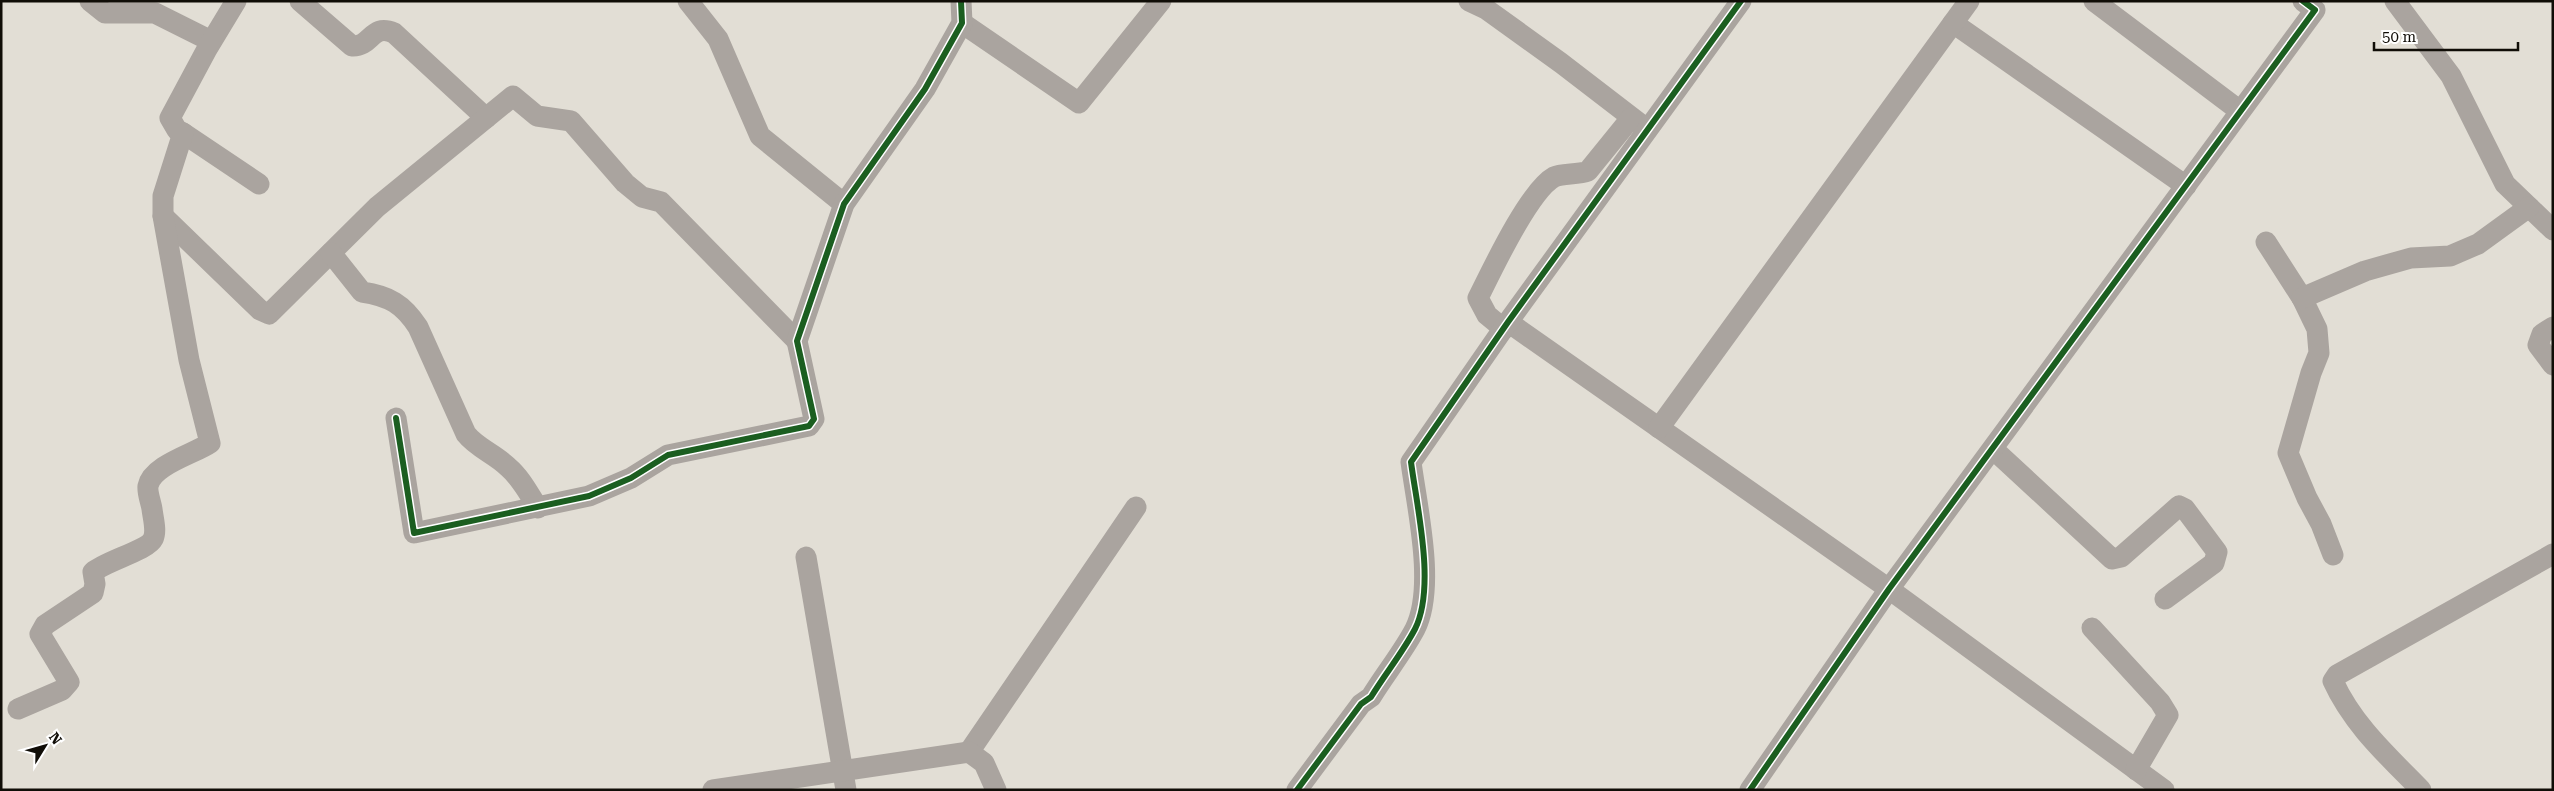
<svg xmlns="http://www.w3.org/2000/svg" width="2554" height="791" font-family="'Roboto Serif',serif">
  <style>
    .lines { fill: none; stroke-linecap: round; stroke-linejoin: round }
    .street { stroke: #aaa49f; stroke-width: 21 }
    .cycleway-casing { stroke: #fff; stroke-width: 9 }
    .cycleway { stroke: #1b5e20; stroke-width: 6 }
  </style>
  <rect width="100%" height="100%" fill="#e2ded5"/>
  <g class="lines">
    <g class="street">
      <path d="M90 1 105 13H155L211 41"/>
      <path d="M300 1 352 46C372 47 371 23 394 33L486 118"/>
      <path d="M688 1 718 39 760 136 844 204"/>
      <path d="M1469 1 1486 9 1561 63 1643 126"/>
      <path d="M2094 1 2240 111"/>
      <path d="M2395 1 2451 76 2505 184 2553 230"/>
      <path d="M962 23 1079 103 1161 1"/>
      <path d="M1953 23 2186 186"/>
      <path d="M183 133 259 184"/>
      <path d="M163 216 260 310 269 314 377 207 513 96 537 116 571 121 625 183 642 197 661 202 797 341"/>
      <path d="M2266 242 2302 298 2317 329 2319 353 2311 373 2288 453 2307 498 2321 524 2333 555"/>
      <path d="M331 253 362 292C389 296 403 304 418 327L466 434C477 448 495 454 508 467 521 478 529 494 538 508"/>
      <path d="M2302 298 2365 271 2411 258 2450 256 2478 244 2529 207"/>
      <path d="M1508 322 1889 589 2164 790"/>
      <path d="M2553 327 2542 334 2538 345 2553 365"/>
      <path d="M1504 329 1487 315 1478 298C1492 270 1529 191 1554 177 1562 173 1578 175 1588 171L1631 118"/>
      <path d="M396 418 414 533 589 496 631 478 668 455 809 426 814 419 797 341 844 204 925 89 962 23 961 1"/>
      <path d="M1659 428 1969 1"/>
      <path d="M1993 449 2112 559 2121 557 2179 506 2185 509 2217 552 2214 563 2165 599"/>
      <path d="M806 557 846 790"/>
      <path d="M2092 628 2160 702 2168 715 2136 770"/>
      <path d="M18 709 62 690 69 682 40 634 45 625 93 593 95 584 93 572C106 561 148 550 153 539 157 531 153 518 152 509 151 502 147 493 148 486 152 465 194 454 210 443L189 360 163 216V196L183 133 177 130 170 118 207 49 236 1"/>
      <path d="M969 752 1136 507"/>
      <path d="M713 790 969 752 984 763 996 790"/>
      <path d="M1297 790 1361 704 1371 697C1385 674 1403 652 1415 629 1436 587 1417 508 1411 462L1508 322 1741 1"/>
      <path d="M1750 790 1889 589 2315 10 2303 1"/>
      <path d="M2421 790C2388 756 2353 725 2333 681L2337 675 2553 554"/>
    </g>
    <defs>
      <g id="cycleway">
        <path d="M396 418 414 533 589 496 631 478 668 455 809 426 814 419 797 341 844 204 925 89 962 23 961 1"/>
        <path d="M1297 790 1361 704 1371 697C1385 674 1403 652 1415 629 1436 587 1417 508 1411 462L1508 322 1741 1"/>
        <path d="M1750 790 1889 589 2315 10 2303 1"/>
      </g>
    </defs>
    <use href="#cycleway" class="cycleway-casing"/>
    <use href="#cycleway" class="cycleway"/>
  </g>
  <rect width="2554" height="791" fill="none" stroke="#100d07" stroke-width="5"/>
  <g transform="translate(45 746) rotate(53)" stroke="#ffffff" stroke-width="4" paint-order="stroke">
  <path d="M0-4L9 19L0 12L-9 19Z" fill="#100d07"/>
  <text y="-8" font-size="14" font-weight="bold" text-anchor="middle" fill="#100d07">N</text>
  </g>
  <path d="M2374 42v8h144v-8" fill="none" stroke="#100d07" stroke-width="2.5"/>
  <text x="2382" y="42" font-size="15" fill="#100d07" stroke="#ffffff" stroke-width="4" paint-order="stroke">50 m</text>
</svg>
